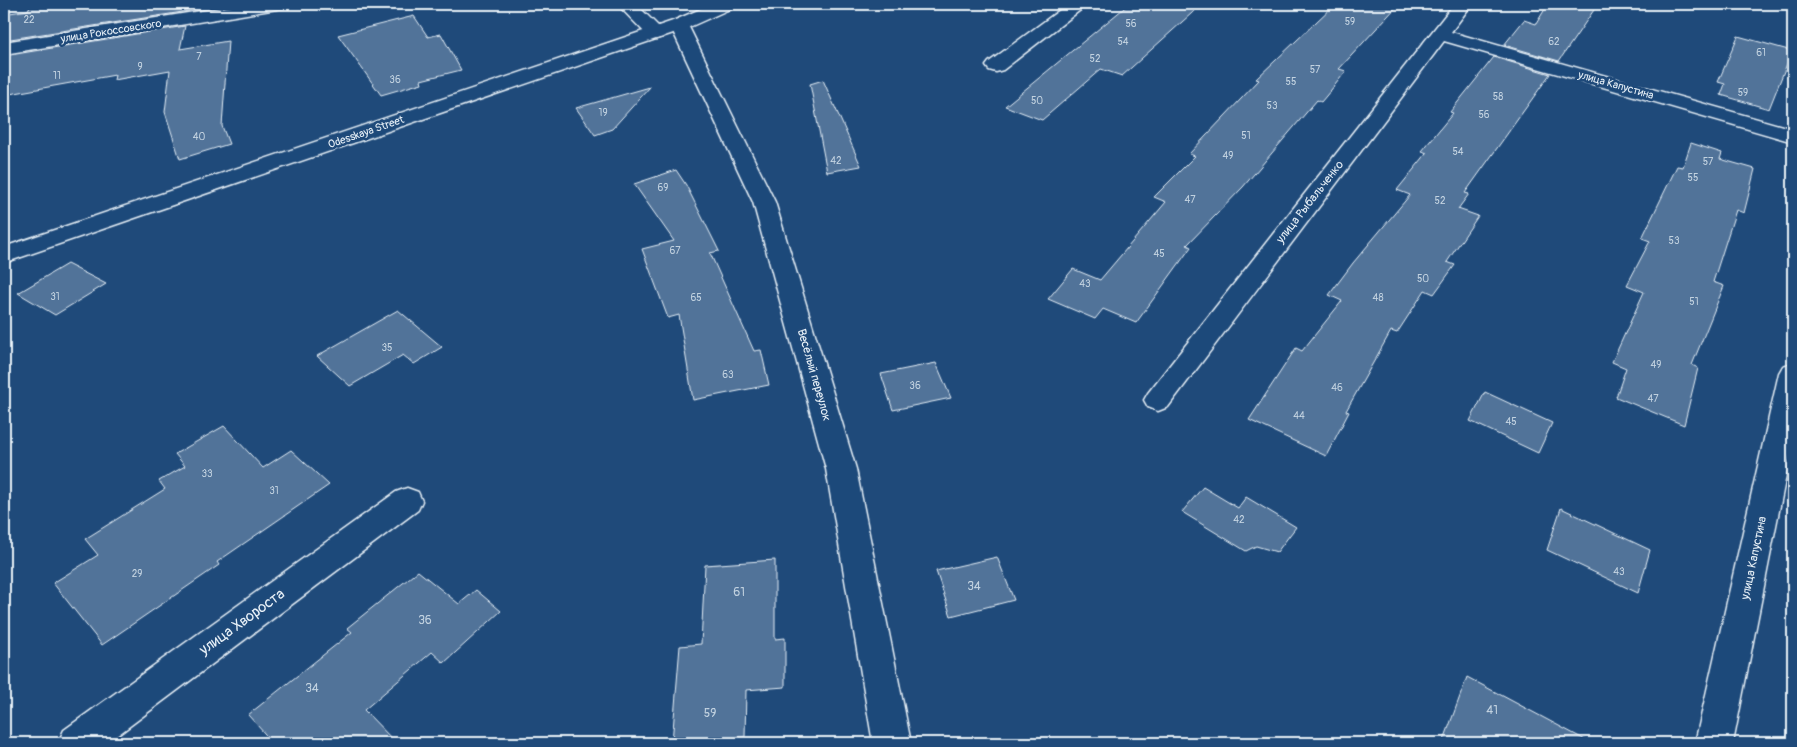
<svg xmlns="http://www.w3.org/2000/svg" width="1797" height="747" font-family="Pangolin,sans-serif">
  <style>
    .building { fill: #517399; stroke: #e8f1f8 }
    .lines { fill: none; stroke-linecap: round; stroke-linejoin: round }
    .minor-casing { stroke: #e8f1f8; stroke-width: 3 }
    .major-casing { stroke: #e8f1f8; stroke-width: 3 }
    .minor { fill: #1f4a7a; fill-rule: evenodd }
    .major { fill: #1f4a7a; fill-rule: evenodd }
    .labels { text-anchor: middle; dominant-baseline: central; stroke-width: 5; stroke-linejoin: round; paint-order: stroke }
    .number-label { font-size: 10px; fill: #c2d2e0 }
    .far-street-label { font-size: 11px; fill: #e8f1f8; stroke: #1f4a7a }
    .street-label { font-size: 12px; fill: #e8f1f8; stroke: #1f4a7a }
    .near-number-label { font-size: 12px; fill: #c2d2e0 }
    .near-street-label { font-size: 15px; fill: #e8f1f8; stroke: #1f4a7a }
  </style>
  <rect width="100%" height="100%" fill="#1f4a7a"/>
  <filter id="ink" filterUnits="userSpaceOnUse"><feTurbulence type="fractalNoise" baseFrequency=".02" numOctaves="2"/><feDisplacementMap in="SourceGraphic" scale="10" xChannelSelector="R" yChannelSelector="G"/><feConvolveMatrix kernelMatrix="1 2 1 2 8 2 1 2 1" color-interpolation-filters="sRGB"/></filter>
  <g filter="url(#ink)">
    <g class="building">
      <path d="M31 4H190L189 11 4 40V14L28 10Z"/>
      <path d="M1129 4H1202L1122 76 1101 69 1042 120 1005 106Z"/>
      <path d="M1335 4H1399L1339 69 1346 71 1331 90 1321 102 1317 100 1243 187 1187 245 1191 247 1136 323 1103 309 1095 319 1048 299 1073 269 1100 280 1166 202 1154 197 1195 156 1189 154 1259 80 1256 79Z"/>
      <path d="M1548 4H1598L1559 61 1504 45 1524 20 1536 24Z"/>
      <path d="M414 16 428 37 441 34 461 70 421 80 422 83 381 95 338 35Z"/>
      <path d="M185 26 180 49 228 41 222 126 229 144 180 159 165 112 170 70 114 80 115 75 4 95V56Z"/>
      <path d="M1738 36 1792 51 1769 109 1721 95 1725 84 1718 82Z"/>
      <path d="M1494 57 1550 74 1465 193 1469 194 1458 209 1478 216 1447 262 1455 265 1434 294 1425 290 1397 333 1391 331 1346 411 1349 412 1326 456 1249 420 1296 348 1302 351 1342 301 1329 295 1353 263 1410 195 1397 190 1427 153 1422 151 1453 113 1450 112Z"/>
      <path d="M823 80 861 166 827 172 810 84Z"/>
      <path d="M650 87 612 129 595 135 576 108Z"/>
      <path d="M1691 143 1722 153 1720 159 1755 169 1744 213 1736 210 1713 282 1724 286 1692 365 1698 368 1684 425 1616 397 1626 368 1612 362 1644 292 1627 285 1650 241 1642 238 1677 166 1683 167Z"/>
      <path d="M676 170 686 185 719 251 710 253 754 351 761 350 769 385 693 400 679 315 668 318 642 249 674 241 634 184Z"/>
      <path d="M67 264 106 284 55 315 18 293Z"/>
      <path d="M398 310 442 347 414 364 403 355 350 386 317 356Z"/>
      <path d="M936 363 951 398 893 410 881 374Z"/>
      <path d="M1485 392 1552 423 1538 453 1470 421Z"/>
      <path d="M224 426 263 468 291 450 329 485 217 562 219 565 102 645 53 583 98 555 85 539 165 489 159 481 185 466 175 454Z"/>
      <path d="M1203 487 1238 508 1246 497 1296 527 1277 552 1256 546 1246 551 1182 512Z"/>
      <path d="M1561 508 1650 550 1638 593 1547 550Z"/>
      <path d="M997 557 1014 600 951 616 936 571Z"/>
      <path d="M775 560V639L785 638V687L746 690 745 737 672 742 680 646 701 644 705 565Z"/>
      <path d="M418 571 459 604 476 590 501 611 444 663 432 652 364 710 396 743H273L248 715 352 632 347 628Z"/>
      <path d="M1467 677 1591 743H1443Z"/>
    </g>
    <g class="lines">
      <defs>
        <g id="minor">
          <path d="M245 4H286L283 8 277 9 4 54V42Z"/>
          <path d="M617 4H636L665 33 663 37 656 39 649 37Z"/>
          <path d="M1068 4H1088L1003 70 996 72 989 70 986 66 989 62Z"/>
          <path d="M1454 4H1472L1451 32 1793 129V142L1444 41 1168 407 1158 411 1148 407 1144 400 1148 393Z"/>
          <path d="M679 20 685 21 688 25 775 202 856 469 911 743H873L826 469 753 202 670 25 673 21Z"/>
          <path d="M1793 363V440L1733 743H1695L1779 373 1783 366Z"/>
          <path d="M407 488 418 492 422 501 418 510 107 743H58L64 730 396 492Z"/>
        </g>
        <path id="major" d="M712 4H735L732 8 685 29 4 263V247L673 21Z"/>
      </defs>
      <use href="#minor" class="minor-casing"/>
      <use href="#major" class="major-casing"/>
      <use href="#minor" class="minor"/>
      <use href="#major" class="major"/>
    </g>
  </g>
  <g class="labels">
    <g class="number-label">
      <text x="29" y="20">22</text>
      <text x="1350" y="22">59</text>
      <text x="1131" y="24">56</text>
      <text x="1123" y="42">54</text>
      <text x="1554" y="42">62</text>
      <text x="1761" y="53">61</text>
      <text x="199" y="57">7</text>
      <text x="1095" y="59">52</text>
      <text x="140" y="67">9</text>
      <text x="1315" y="70">57</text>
      <text x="57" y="76">11</text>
      <text x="395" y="80">36</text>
      <text x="1291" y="82">55</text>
      <text x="1743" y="93">59</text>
      <text x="1498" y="97">58</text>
      <text x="1037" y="101">50</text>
      <text x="1272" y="106">53</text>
      <text x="603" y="113">19</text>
      <text x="1484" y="115">56</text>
      <text x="1246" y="136">51</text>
      <text x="199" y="137">40</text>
      <text x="1458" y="152">54</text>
      <text x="1228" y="156">49</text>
      <text x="836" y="161">42</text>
      <text x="1708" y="162">57</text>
      <text x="1693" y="178">55</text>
      <text x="663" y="188">69</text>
      <text x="1190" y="200">47</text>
      <text x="1440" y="201">52</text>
      <text x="1674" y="241">53</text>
      <text x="675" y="251">67</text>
      <text x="1159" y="254">45</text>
      <text x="1423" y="279">50</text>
      <text x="1085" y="284">43</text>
      <text x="55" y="297">31</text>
      <text x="696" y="298">65</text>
      <text x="1378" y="298">48</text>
      <text x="1694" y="302">51</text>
      <text x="387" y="348">35</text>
      <text x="1656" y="365">49</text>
      <text x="728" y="375">63</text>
      <text x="915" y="386">36</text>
      <text x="1337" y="388">46</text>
      <text x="1653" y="399">47</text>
      <text x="1299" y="416">44</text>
      <text x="1511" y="422">45</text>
      <text x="207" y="474">33</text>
      <text x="274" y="491">31</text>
      <text x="1239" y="520">42</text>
      <text x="1619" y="572">43</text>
      <text x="137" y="574">29</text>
    </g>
    <g class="far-street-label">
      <text transform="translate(111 31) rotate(-9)">улица Рокоссовского</text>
      <text transform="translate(1616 85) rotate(16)">улица Капустина</text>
      <text transform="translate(366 132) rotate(-19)">Odesskaya Street</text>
    </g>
    <g class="street-label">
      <text transform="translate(1310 202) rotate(-52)">улица Рыбальченко</text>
      <text transform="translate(814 375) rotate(74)">Весёлый переулок</text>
      <text transform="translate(1754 558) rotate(-78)">улица Капустина</text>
    </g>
    <g class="near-number-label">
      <text x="974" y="586">34</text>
      <text x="739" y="592">61</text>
      <text x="425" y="620">36</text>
      <text x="312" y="688">34</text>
      <text x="1492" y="710">41</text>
      <text x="710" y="713">59</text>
    </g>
    <g class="near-street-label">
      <text transform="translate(242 622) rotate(-36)">улица Хвороста</text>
    </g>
  </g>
  <rect width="1797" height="747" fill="none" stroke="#1f4a7a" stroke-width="20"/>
  <rect x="10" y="10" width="1777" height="727" fill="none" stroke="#e8f1f8" stroke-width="2" filter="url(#ink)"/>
</svg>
